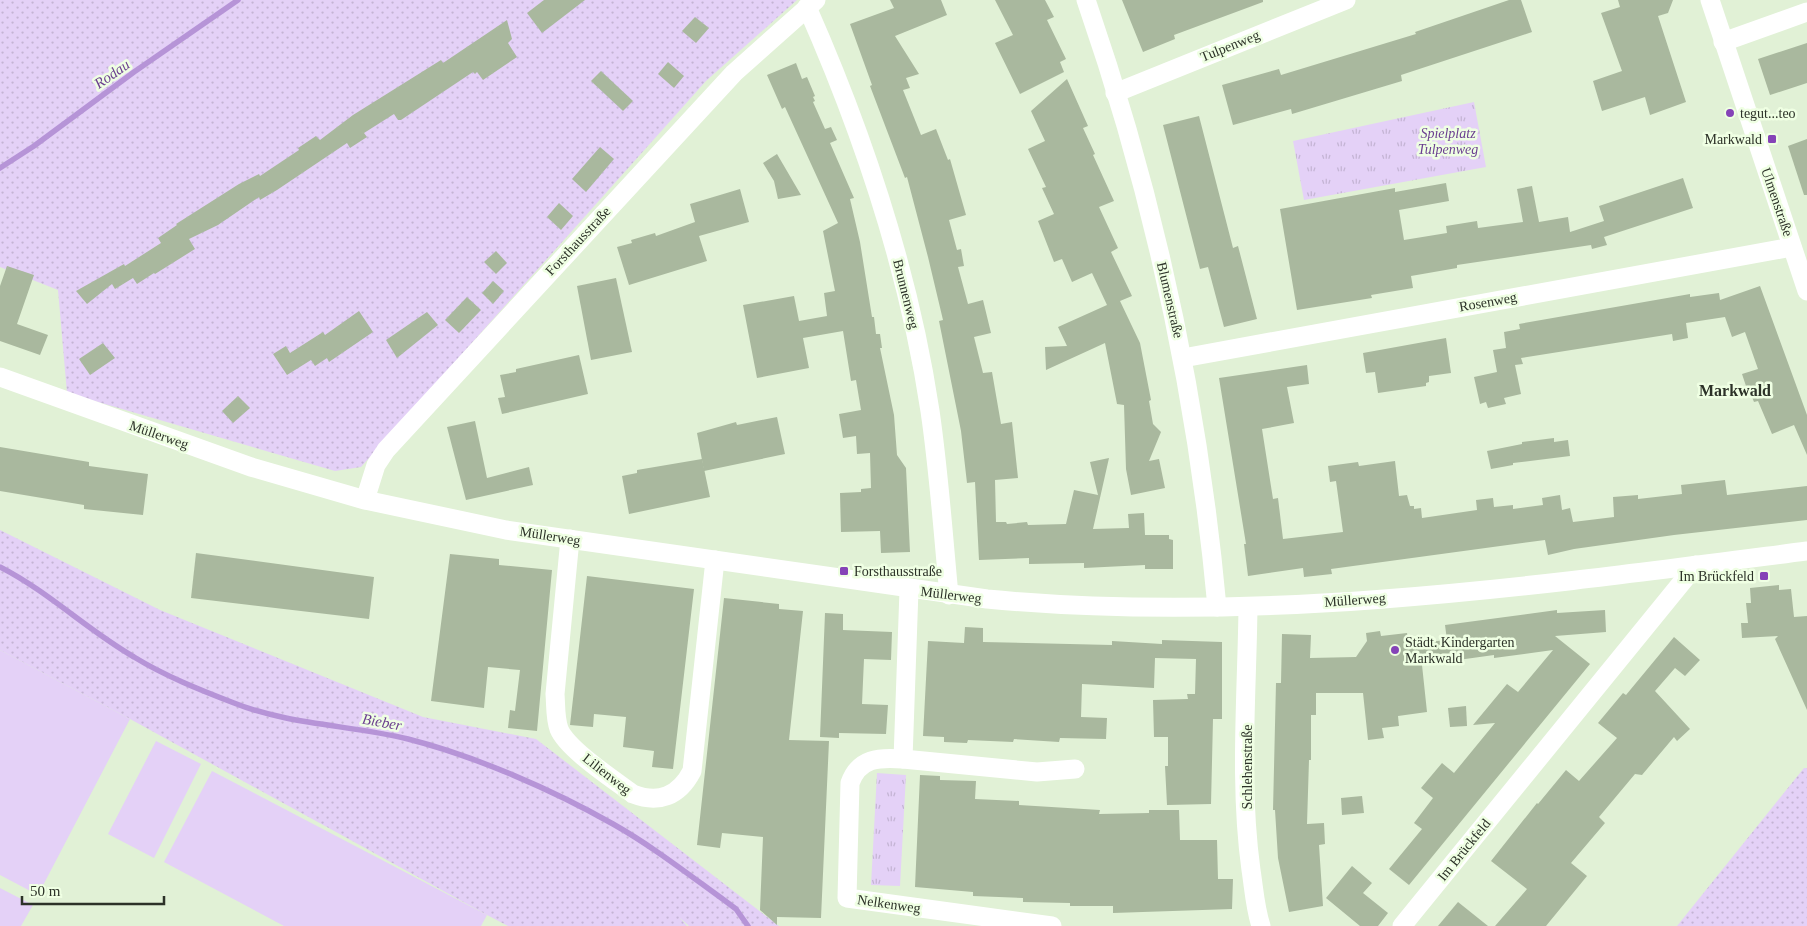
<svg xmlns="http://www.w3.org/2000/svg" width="1807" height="926" font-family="'Times New Roman',serif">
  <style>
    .grass { fill: url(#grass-dots) }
    .park { fill: url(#park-tufts) }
    .pitch { fill: #e4d1f7 }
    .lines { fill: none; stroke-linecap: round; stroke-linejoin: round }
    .stream { stroke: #b694d7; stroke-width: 5.5 }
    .building { fill: #a9b89e }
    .street { stroke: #fff; stroke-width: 19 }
    .poi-dot { fill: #8543b7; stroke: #efffe3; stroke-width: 2 }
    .labels { text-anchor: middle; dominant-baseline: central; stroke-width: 5; stroke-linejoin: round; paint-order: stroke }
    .street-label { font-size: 14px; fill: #2c3228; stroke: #efffe3 }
    .poi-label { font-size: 14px; fill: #2c3228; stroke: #efffe3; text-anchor: start }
    .park-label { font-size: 14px; font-style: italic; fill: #6b3f90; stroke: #efffe3 }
    .water-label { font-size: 15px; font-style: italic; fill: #6a3d8e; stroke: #efffe3 }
    .quarter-label { font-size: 16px; font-weight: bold; fill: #2c3228; stroke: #efffe3 }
  </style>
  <defs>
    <pattern id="grass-dots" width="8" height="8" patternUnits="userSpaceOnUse" patternTransform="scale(1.25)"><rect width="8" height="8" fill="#e4d1f7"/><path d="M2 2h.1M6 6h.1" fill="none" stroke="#c4b4d4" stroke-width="1.8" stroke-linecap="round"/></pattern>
    <pattern id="park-tufts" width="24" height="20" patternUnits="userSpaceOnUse" patternTransform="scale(1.25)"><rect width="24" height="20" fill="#e4d1f7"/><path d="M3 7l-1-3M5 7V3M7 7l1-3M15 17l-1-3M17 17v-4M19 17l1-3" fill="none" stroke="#c4b4d4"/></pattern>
  </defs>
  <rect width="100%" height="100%" fill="#e1f1d6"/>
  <g class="grass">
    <path d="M0 0H797L706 81 361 467 335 471 67 393 58 290 0 267Z"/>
    <path d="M0 530 160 610 423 717 536 739 779 926H689L679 917 687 926H508L487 915 130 719 0 650Z"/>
    <path d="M1804 768H1807V926H1677Z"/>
  </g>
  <g class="park">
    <path d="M1474 102 1486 167 1304 200 1293 141Z"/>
    <path d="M877 773 906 775 900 886 871 885Z"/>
  </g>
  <g class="pitch">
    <path d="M0 650 130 719 38 895 0 875Z"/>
    <path d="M156 741 201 764 154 858 108 834Z"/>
    <path d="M212 771 487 915 481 926H284L164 862Z"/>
    <path d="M0 888 33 905 21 926H0Z"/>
  </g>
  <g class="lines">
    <g class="stream">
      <path d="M0 168 34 146 134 72 238 0"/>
      <path d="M0 567C49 592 87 630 134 657 165 676 200 690 234 703 289 725 351 725 408 739 475 756 553 790 613 824 652 846 688 874 724 900L736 909 748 926"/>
    </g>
  </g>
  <g class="building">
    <path d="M544 0H585L542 33 527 13Z"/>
    <path d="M890 0H941L947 15 895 36 919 74 906 78 910 88 903 90 921 135 936 129 948 160 950 159 966 215 949 220 957 250 961 249 964 266 958 267 968 304 983 300 991 333 974 337 983 373 992 372 1001 424 1012 422 1018 478 995 480 996 522H1006L1007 524 1027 522 1028 525 1066 524 1074 490 1098 495 1090 462 1109 458 1093 529 1129 528 1128 514 1144 513 1145 535H1169V539L1173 540V569H1145V565L1084 568V563L1029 564V558L979 560 975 482 967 483 961 431 939 321 943 320 928 257 907 177 905 178 870 86 872 85 850 24 894 8Z"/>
    <path d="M995 0H1045L1054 17 1047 20 1066 59 1060 62 1064 72 1020 94 995 43 1013 35Z"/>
    <path d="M1122 0H1263V2L1174 35 1175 39 1143 52Z"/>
    <path d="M1509 0H1521L1532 32 1401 75 1402 81 1292 114 1291 109 1233 125 1222 85 1279 69 1281 75 1416 34 1415 32Z"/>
    <path d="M1618 0H1673L1668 13 1658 16 1686 102 1650 115 1645 97 1602 111 1593 81 1622 71 1601 13 1620 7Z"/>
    <path d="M695 17 709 28 696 43 682 31Z"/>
    <path d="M507 20 512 39 508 43 517 57 483 80 477 72 475 74 473 72 401 120H398L394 114 364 133 367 137 350 148 347 143 277 190 260 200 259 197 218 225 189 239 195 249 155 274 154 273 137 284 133 278 115 289 112 284 87 304 76 291 124 264 125 266 161 243 158 238 177 225 176 224 239 184 259 174 260 176 299 150 298 148 316 136 320 140 353 115 441 60 443 63Z"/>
    <path d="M1807 43V83L1770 95 1758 59Z"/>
    <path d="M668 62 684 76 674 88 658 74Z"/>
    <path d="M796 63 802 79 807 77 815 96 813 97 815 101 813 102 825 129 831 127 837 140 830 143 854 198 850 199 860 242 872 317H874L876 334H880L882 348H880L894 415 897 455 906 468 910 552 881 553 880 531 841 532 840 493 861 492V489L871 488 870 453 857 454 856 436 843 438 839 414 861 410 856 380 851 381 843 331 803 338 809 368 757 378 743 305 794 296 799 321 827 316 824 293 835 291 823 231 838 223 785 107 782 109 767 75Z"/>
    <path d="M601 71 633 101 623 111 591 81Z"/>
    <path d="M1067 79 1088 126 1083 128 1095 154 1093 155 1114 201 1099 207 1118 248 1111 252 1132 296 1120 301 1140 343 1151 400 1149 401 1153 424 1161 432 1149 461 1159 459 1165 488 1131 495 1126 469 1124 405 1117 404 1105 343 1046 370 1045 347 1067 346 1058 327 1107 305 1092 273 1072 282 1062 259 1054 262 1038 221 1054 214 1042 188 1046 187 1028 149 1045 141 1031 111Z"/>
    <path d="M1199 116 1233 248 1238 246 1257 319 1224 327 1208 267 1200 269 1163 125Z"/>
    <path d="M1807 139V195H1804L1788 146Z"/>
    <path d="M600 147 614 159 586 192 572 179Z"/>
    <path d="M777 154 801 195 778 199 774 181 763 163Z"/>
    <path d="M1683 178 1693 208 1604 237 1607 245 1592 249 1591 245 1457 265V268L1411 276 1413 288 1371 295 1372 298 1297 310 1280 209 1395 188V192L1446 183 1449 201 1399 210 1404 240 1447 233 1446 226 1477 221 1478 228 1523 222 1517 189 1532 186 1539 222 1568 217 1570 232 1604 221 1599 206Z"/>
    <path d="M740 189 749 222 699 236 707 261 629 285 617 247 632 243 631 240 655 233 656 236 695 222 690 204Z"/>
    <path d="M559 203 573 216 561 230 547 217Z"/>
    <path d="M496 251 507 263 496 274 484 262Z"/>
    <path d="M7 266 34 275 17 324 48 335 40 355 0 341V286Z"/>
    <path d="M616 278 632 352 591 360 577 286Z"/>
    <path d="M493 281 504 291 493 304 482 293Z"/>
    <path d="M1760 286 1807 415V455L1794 425 1772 434 1758 401 1754 402 1750 392H1748L1742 374 1758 369 1745 332 1732 337 1725 317 1686 323 1688 338 1673 341 1672 334 1521 358 1523 364 1515 365 1521 394 1504 398 1506 404 1488 408 1486 402 1480 404 1474 377 1497 372 1493 350 1506 348 1504 332 1520 329 1519 324 1690 294V297L1719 293 1720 300Z"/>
    <path d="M467 297 481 310 459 333 445 320Z"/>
    <path d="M359 311 373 332 329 362 327 358 315 366 311 360 287 375 273 354 286 346 290 353 323 332 325 335Z"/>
    <path d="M427 312 438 325 397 358 386 340Z"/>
    <path d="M1446 338 1451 373 1429 376V382L1426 383V386L1378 393 1375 372 1366 373 1363 353Z"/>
    <path d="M103 343 115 358 90 375 79 359Z"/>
    <path d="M579 355 588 394 502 414 498 398 505 397 500 375 516 372V369Z"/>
    <path d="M1307 365 1309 384 1287 387 1294 423 1262 429 1273 499 1278 498 1283 539 1343 532 1336 481 1330 482 1328 466 1358 462 1359 466 1395 461 1399 496 1407 495 1410 506H1414V509L1421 508 1422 518 1477 510 1476 500 1493 498 1494 507 1513 505V509L1543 505 1542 498 1560 495 1562 510 1570 508 1573 522 1614 517 1613 497 1638 495V499L1682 494 1681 485 1725 480 1727 495 1807 486V520L1674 535 1574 549 1548 555 1545 540 1331 569 1332 574 1304 577 1303 568 1248 576 1244 544H1246L1219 378Z"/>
    <path d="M238 396 250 408 233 423 222 411Z"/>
    <path d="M777 417 785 454 704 471 697 433 736 422 737 425Z"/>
    <path d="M475 421 487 478 529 467 533 485 466 500 447 427Z"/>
    <path d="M1554 438V442L1568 440 1570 456 1513 463V465L1491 469 1487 451 1522 444V442Z"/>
    <path d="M0 447 89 462V466L148 474 143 515 84 509V505L0 491Z"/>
    <path d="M702 459 710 497 629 514 622 476 637 473V470Z"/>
    <path d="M196 553 374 577 369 619 191 598Z"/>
    <path d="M450 554 499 559V565L552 570 537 731 508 728 510 710 515 711 520 670 488 667 484 708 431 701Z"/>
    <path d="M587 576 694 589 673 769 652 767 654 751 623 747 626 717 594 714 593 727 570 725Z"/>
    <path d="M1779 585V590L1791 589 1794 617 1807 616V710L1775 639 1778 636 1742 638 1741 623H1748L1746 603H1751L1750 588Z"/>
    <path d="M724 598 779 604V609L803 611 789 740 829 741 821 918 777 917V925L760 910 763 837 722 833 720 848 697 845Z"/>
    <path d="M1557 610V613L1605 610 1606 632 1555 636 1590 664 1409 885 1389 869 1422 829 1414 823 1433 798 1421 788 1442 763 1454 773 1495 723 1473 725 1507 684 1518 692 1553 650 1494 658V655L1422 665 1427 712 1398 716 1399 726 1382 728 1384 738 1368 740 1363 693H1316V715H1311V760H1309L1307 824 1324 823 1325 844 1319 845 1323 906 1289 912 1278 858 1275 810H1273L1276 683H1281L1282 634 1311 635 1310 658 1356 657 1367 641 1366 633 1380 631 1381 636 1407 633 1409 644 1447 640 1445 625Z"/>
    <path d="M825 613 843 614V630L892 632 891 660 864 659 862 704 888 705 886 734 839 733V738L820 737Z"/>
    <path d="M965 627 983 628V642L1112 645V641L1162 644V640L1222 642V719H1213L1211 804 1167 805 1165 766H1168V737H1154L1153 700 1188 699 1187 694H1195L1196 659 1155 658 1154 688 1082 684 1081 717 1107 718 1106 739 1060 738 1059 742 1014 739 1013 742 968 740 967 743 944 742V737L923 736 928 641 964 643Z"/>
    <path d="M1674 637 1700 660 1685 676 1675 668 1655 691 1690 729 1677 741 1674 737 1642 775 1635 774 1599 817 1605 823 1571 863 1587 876 1546 926H1495L1527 889 1491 861 1537 803 1538 804 1566 770 1579 781 1617 738 1598 723 1623 693 1626 695Z"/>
    <path d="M1466 706 1467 726 1450 727 1448 708Z"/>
    <path d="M920 775 940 776V780L976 781 975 799 1019 801V805L1100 810 1099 814 1149 813V810H1179L1180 840H1217L1218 879H1233L1232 909 1113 913V906H1070V903L1023 902V898L973 896V892L915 887Z"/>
    <path d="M1362 796 1364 813 1342 815 1341 798Z"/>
    <path d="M1352 866 1372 883 1363 893 1388 913 1378 926H1360L1326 898Z"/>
    <path d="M1458 902 1488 926H1438Z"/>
  </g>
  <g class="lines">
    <g class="street">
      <path d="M1086 0C1154 196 1198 400 1217 607"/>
      <path d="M1710 0 1807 291"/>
      <path d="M807 7C864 136 909 271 930 411 939 472 943 533 949 595"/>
      <path d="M1723 42 1807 12"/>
      <path d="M1115 93 1346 0"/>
      <path d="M1183 358 1792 247"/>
      <path d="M0 377 251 467 365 500 506 530 987 599C1260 625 1536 586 1807 551"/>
      <path d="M365 500 376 465 386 450 734 73 816 0"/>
      <path d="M570 539 555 694C556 706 555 718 559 729 567 749 614 780 633 794 659 804 679 796 692 771L715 560"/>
      <path d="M909 590 903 759C879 757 859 758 850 783L847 898 1052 926"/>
      <path d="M1248 607C1247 694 1239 783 1251 870 1254 889 1255 908 1261 926"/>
      <path d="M903 759 1037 772 1075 769"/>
      <path d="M1402 926 1696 565"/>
    </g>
  </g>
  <g class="poi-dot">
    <circle cx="1730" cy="113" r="5"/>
    <rect x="1767" y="134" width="10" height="10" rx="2.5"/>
    <rect x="839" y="566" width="10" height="10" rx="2.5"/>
    <rect x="1759" y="571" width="10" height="10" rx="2.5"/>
    <circle cx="1395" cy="650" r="5"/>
  </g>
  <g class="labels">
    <g class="street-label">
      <text transform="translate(1230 46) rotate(-22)">Tulpenweg</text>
      <text transform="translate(1777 202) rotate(71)">Ulmenstraße</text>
      <text transform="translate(578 241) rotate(-47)">Forsthausstraße</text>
      <text transform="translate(906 294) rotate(76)">Brunnenweg</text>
      <text transform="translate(1170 300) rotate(77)">Blumenstraße</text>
      <text transform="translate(1488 302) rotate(-10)">Rosenweg</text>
      <text transform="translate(159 435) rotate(19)">Müllerweg</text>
      <text transform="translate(550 536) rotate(9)">Müllerweg</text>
      <text transform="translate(951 595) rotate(7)">Müllerweg</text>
      <text transform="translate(1355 600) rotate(-4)">Müllerweg</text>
      <text transform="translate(1247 767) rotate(-90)">Schlehenstraße</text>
      <text transform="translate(607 774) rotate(38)">Lilienweg</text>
      <text transform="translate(1464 850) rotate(-51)">Im Brückfeld</text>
      <text transform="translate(889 904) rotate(8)">Nelkenweg</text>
    </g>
    <g class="poi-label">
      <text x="1740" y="113">tegut...teo</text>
      <text x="1762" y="139" text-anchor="end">Markwald</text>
      <text x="854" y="571">Forsthausstraße</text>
      <text x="1754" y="576" text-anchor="end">Im Brückfeld</text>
      <text x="1405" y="642">Städt. Kindergarten<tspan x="1405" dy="16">Markwald</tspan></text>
    </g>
    <g class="park-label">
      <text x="1448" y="133">Spielplatz<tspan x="1448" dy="16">Tulpenweg</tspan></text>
    </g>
    <g class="water-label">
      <text transform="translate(112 74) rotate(-35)">Rodau</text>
      <text transform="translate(382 722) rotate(10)">Bieber</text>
    </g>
    <g class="quarter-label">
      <text x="1735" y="390">Markwald</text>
    </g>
  </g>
  <path d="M22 896v8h142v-8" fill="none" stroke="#2c3228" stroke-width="2.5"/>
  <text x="30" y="896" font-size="15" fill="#2c3228" stroke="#efffe3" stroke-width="4" paint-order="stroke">50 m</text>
</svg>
